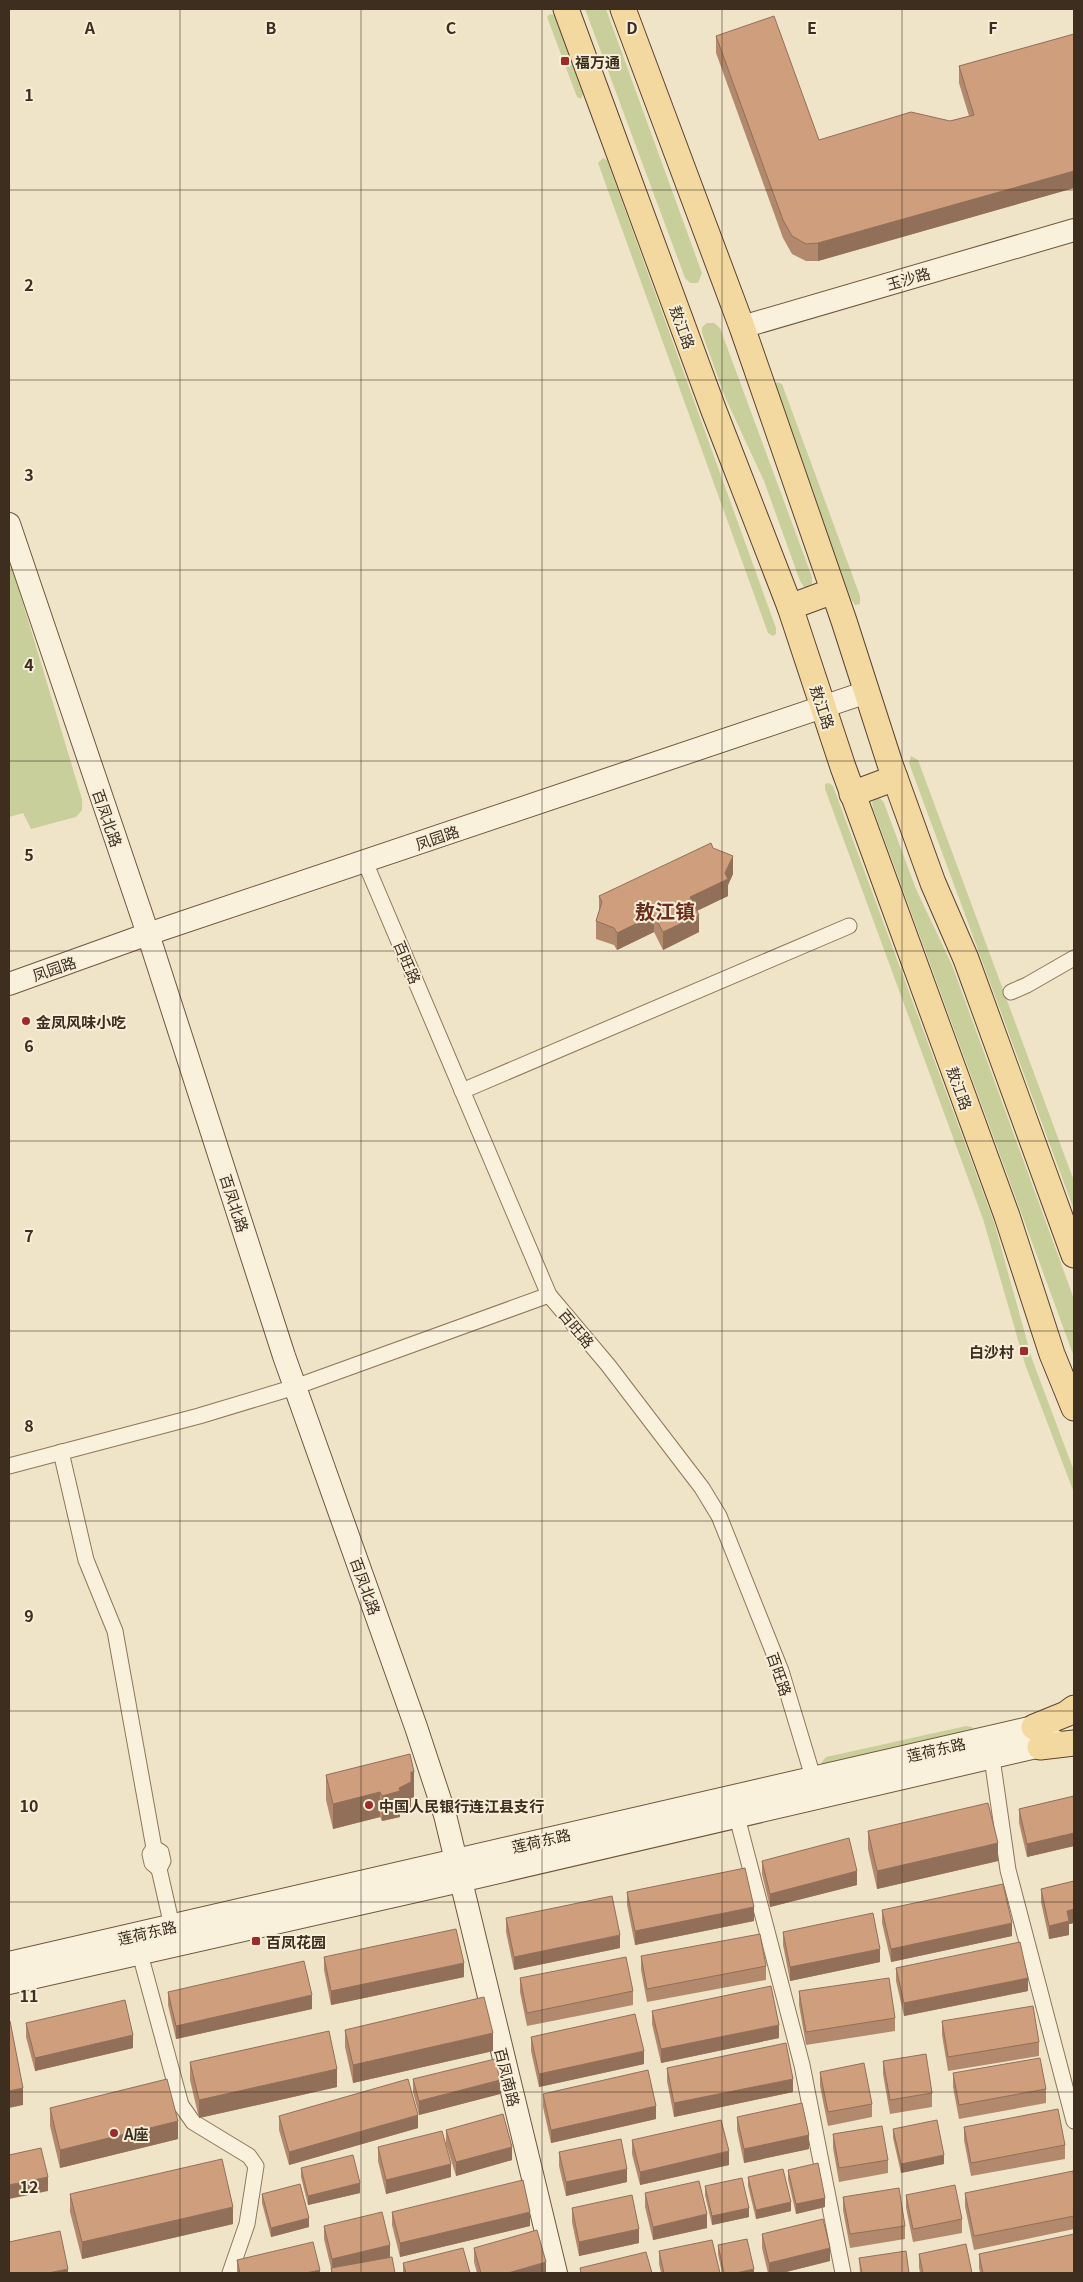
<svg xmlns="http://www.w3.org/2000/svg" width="1083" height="2282" font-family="Georgia,'Noto Sans SC',serif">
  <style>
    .green { fill: #c9cf9b }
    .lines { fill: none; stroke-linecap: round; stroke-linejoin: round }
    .street-casing { stroke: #8d765c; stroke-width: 17 }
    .secondary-casing { stroke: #6f573f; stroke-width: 24 }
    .primary-casing { stroke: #5b4430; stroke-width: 27 }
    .street { stroke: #faf1dc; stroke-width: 15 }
    .secondary { stroke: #faf1dc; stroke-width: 22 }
    .primary { stroke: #f3d9a0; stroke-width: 25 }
    .wall { fill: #b2896c }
    .shaded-wall { fill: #916f58 }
    .building { fill: #cf9f7d; stroke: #916f58 }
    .grid { fill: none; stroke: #3d2e20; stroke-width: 1; stroke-opacity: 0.55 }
    .poi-dot { fill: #9e2a2b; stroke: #f7eed8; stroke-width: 2 }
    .labels { text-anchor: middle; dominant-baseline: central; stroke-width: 4; stroke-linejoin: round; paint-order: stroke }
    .poi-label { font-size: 15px; font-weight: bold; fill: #3d2e20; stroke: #f7eed8; text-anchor: start }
    .street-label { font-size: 15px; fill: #3d2e20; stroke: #f7eed8 }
    .district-label { font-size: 20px; font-weight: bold; fill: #6b2e1e; stroke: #f7eed8 }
    .grid-label { font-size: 16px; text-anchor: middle; font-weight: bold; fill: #3d2e20; stroke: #f7eed8; stroke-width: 4; stroke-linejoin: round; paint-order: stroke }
  </style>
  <rect width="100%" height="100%" fill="#f0e4c8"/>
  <g class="green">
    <path d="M585 9H606L702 273 698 283H690L685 278Z"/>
    <path d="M550 14 554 15 583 94 581 99 577 97 547 17Z"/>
    <path d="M603 158 607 160 776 628V634L773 636 768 633 598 163Z"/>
    <path d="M707 323H714L720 328 812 577V584L809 587H804L800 581 764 481 725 397 702 333V327Z"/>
    <path d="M777 382 782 384 860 596V604L855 605 851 599 774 387Z"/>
    <path d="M9 557 82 799V810L76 817 31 829 23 813 9 817Z"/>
    <path d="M911 756 918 760 1074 1181V1210L909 763Z"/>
    <path d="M829 783 833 786 994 1222 1032 1359 1074 1471V1493L1025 1364 983 1219 825 789V784Z"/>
    <path d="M875 798 881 799 884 803 916 889 952 965 1074 1299V1357L873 808 872 802Z"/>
    <path d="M966 1726 972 1727 974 1732 826 1766 821 1763 826 1757Z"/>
  </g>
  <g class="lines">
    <defs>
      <g id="street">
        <path d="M365 862 549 1295 608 1365 702 1488 719 1516 781 1671 813 1777"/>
        <path d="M1011 992 1027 985 1074 958"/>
        <path d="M462 1091 849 926"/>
        <path d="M61 1452 86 1560 115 1631 154 1848 150 1854 152 1863 159 1869 163 1861 161 1852 154 1848"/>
        <path d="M9 1466 199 1416 295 1387 549 1295"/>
        <path d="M992 1758 1008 1870 1074 2121"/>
        <path d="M737 1817 802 2065 843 2273"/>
        <path d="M159 1869 172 1926"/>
        <path d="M140 1954 181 2105 193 2122 249 2156 256 2166 247 2224 230 2273"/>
      </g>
      <g id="secondary">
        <path d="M742 327 1074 230"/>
        <path d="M9 524 148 934 284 1356 416 1727 445 1815 556 2273"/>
        <path d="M9 984 148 934 867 692"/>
        <path d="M9 1963 1051 1723"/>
        <path d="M9 1983 447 1884 1058 1742"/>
      </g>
      <g id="primary">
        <path d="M566 9 714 411 790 607 843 767 1007 1216 1052 1354 1074 1408"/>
        <path d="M623 9 742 327 844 621 890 764 933 883 966 959 1074 1255"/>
        <path d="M790 607 833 591"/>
        <path d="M852 794 895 778"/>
        <path d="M1034 1727 1066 1714 1074 1708"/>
        <path d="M1040 1747 1074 1743"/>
      </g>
    </defs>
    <use href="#street" class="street-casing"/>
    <use href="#secondary" class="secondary-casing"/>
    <use href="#primary" class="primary-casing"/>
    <use href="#street" class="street"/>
    <use href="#secondary" class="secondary"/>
    <use href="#primary" class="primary"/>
  </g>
  <g class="wall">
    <path d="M1074 34V188L818 261H806L792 254 783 238 716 53V36L819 140 950 121 969 116 959 83V66Z"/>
    <path d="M713 848 733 874 728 885V896L697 911 699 932 663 950 654 932 617 950 614 945 596 939V921L599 911V896Z"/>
    <path d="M326 1775 414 1797 411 1798V1807L400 1813V1817L382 1821 380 1817 333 1829 326 1800Z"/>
    <path d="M1074 1796V1846L1027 1857 1019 1823V1809Z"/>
    <path d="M868 1831 998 1861 877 1889 868 1849Z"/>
    <path d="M762 1861 857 1885 770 1907 762 1874Z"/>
    <path d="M1074 1881V1923L1069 1924V1935L1049 1939 1041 1902V1889Z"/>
    <path d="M627 1892 754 1921 635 1945 627 1905Z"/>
    <path d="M882 1910 1012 1936 891 1962 882 1923Z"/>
    <path d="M506 1918 620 1948 514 1970 506 1932Z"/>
    <path d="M783 1932 880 1962 790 1981 783 1945Z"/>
    <path d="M641 1956 766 1966V1980L647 2002 641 1970Z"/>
    <path d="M324 1957 464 1977 331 2005 324 1970Z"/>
    <path d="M896 1968 1028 1991 904 2016 896 1981Z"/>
    <path d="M520 1978 633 1991V2005L527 2026 520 1992Z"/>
    <path d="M799 1991 895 2018V2031L806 2045 799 2005Z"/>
    <path d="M168 1992 312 2009 176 2039 168 2005Z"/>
    <path d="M652 2011 779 2038 661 2063 652 2024Z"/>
    <path d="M942 2021 1039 2042V2056L948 2071 942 2035Z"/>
    <path d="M26 2023 133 2048 35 2071 26 2037Z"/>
    <path d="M345 2030 493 2051 353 2083 345 2047Z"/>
    <path d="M531 2037 644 2064 539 2087 531 2051Z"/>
    <path d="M883 2061 932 2093V2107L890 2114 883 2074Z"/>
    <path d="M190 2062 337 2087 199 2118 190 2080Z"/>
    <path d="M667 2068 793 2092 674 2117 667 2081Z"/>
    <path d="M820 2072 872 2104V2117L828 2126 820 2086Z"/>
    <path d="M953 2073 1046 2089V2103L959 2119 953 2087Z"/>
    <path d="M413 2079 500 2094 419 2115 413 2092Z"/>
    <path d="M543 2094 656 2119 551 2143 543 2107Z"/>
    <path d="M50 2108 178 2139 60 2168 50 2126Z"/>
    <path d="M279 2116 418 2128 289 2165 279 2130Z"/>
    <path d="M737 2117 809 2149 744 2163 737 2130Z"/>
    <path d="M964 2127 1065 2145V2159L971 2176 964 2140Z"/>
    <path d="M893 2129 944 2164 901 2173 893 2138Z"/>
    <path d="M446 2130 512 2160 456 2176 446 2144Z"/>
    <path d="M833 2134 888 2160V2173L839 2182 833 2148Z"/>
    <path d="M632 2140 729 2165 640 2185 632 2154Z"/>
    <path d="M378 2147 451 2177 386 2194 378 2161Z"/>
    <path d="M559 2152 627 2182 566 2196 559 2166Z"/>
    <path d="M301 2168 360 2193 308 2205 301 2177Z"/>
    <path d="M788 2170 825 2207 796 2214 788 2179Z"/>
    <path d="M748 2177 791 2211 756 2219 748 2186Z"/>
    <path d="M1074 2179V2229L974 2250 965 2207V2193Z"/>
    <path d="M705 2186 749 2217 712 2225 705 2195Z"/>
    <path d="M645 2193 707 2228 653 2240 645 2207Z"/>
    <path d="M70 2194 233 2224 82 2259 70 2212Z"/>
    <path d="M262 2194 309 2227 271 2237 262 2203Z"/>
    <path d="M906 2195 962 2219V2233L913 2242 906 2208Z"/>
    <path d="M843 2197 905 2226V2239L850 2248 843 2210Z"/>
    <path d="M572 2208 639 2243 579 2256 572 2222Z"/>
    <path d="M392 2212 530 2226 400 2257 392 2225Z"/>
    <path d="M324 2226 390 2257 395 2273H331V2268L324 2239Z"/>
    <path d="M762 2234 830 2261 782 2273H768L762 2248Z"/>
    <path d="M718 2245 754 2273H722L718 2254Z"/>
    <path d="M474 2248 546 2273H477L474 2262Z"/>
    <path d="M659 2251 720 2273H661L659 2264Z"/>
    <path d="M919 2254 972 2273H920L919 2267Z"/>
    <path d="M979 2254 1074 2273H980L979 2268Z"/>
    <path d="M859 2258 909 2273H860Z"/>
    <path d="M237 2260 320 2273H237Z"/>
    <path d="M403 2263 470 2273H403Z"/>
  </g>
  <g class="shaded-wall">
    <path d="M1074 171V188L818 261V243Z"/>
    <path d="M733 856V874L728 885V896L690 914V897L725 873Z"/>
    <path d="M654 915V932L617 950V933Z"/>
    <path d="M699 915V932L663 950V932Z"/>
    <path d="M411 1772H414V1797L411 1798V1807L400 1813V1817L382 1821V1796L399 1788Z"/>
    <path d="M380 1792V1817L333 1829V1804Z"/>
    <path d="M1074 1833V1846L1027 1857V1844Z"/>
    <path d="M998 1843V1861L877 1889V1871Z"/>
    <path d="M857 1871V1885L770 1907V1894Z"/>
    <path d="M754 1907V1921L635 1945V1931Z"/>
    <path d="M1074 1909V1923L1069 1924V1935L1049 1939V1926L1067 1911Z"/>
    <path d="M1012 1923V1936L891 1962V1949Z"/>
    <path d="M620 1935V1948L514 1970V1957Z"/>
    <path d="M880 1949V1962L790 1981V1967Z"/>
    <path d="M464 1963V1977L331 2005V1991Z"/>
    <path d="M1028 1978V1991L904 2016V2003Z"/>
    <path d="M312 1995V2009L176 2039V2026Z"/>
    <path d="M779 2025V2038L661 2063V2049Z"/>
    <path d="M493 2033V2051L353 2083V2065Z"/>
    <path d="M133 2035V2048L35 2071V2058Z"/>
    <path d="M644 2051V2064L539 2087V2074Z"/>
    <path d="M337 2069V2087L199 2118V2100Z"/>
    <path d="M793 2079V2092L674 2117V2103Z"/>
    <path d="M500 2080V2094L419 2115V2101Z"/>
    <path d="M23 2088V2105L9 2108V2091Z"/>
    <path d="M656 2106V2119L551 2143V2130Z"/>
    <path d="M418 2115V2128L289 2165V2152Z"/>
    <path d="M178 2121V2139L60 2168V2150Z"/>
    <path d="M809 2135V2149L744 2163V2149Z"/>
    <path d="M512 2147V2160L456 2176V2162Z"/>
    <path d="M729 2151V2165L640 2185V2172Z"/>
    <path d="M944 2155V2164L901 2173V2164Z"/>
    <path d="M451 2164V2177L386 2194V2180Z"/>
    <path d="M627 2169V2182L566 2196V2182Z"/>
    <path d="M48 2177V2191L9 2199V2185Z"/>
    <path d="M360 2183V2193L308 2205V2196Z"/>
    <path d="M825 2198V2207L796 2214V2204Z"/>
    <path d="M791 2202V2211L756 2219V2210Z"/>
    <path d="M233 2207V2224L82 2259V2242Z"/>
    <path d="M749 2208V2217L712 2225V2216Z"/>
    <path d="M530 2212V2226L400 2257V2243Z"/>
    <path d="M707 2214V2228L653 2240V2227Z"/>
    <path d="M309 2218V2227L271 2237V2228Z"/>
    <path d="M639 2229V2243L579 2256V2242Z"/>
    <path d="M390 2245V2258L332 2272V2259Z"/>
    <path d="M830 2248V2261L782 2273H769V2263Z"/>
    <path d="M546 2262V2273H508Z"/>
    <path d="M68 2269V2273H48Z"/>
    <path d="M754 2269V2273H736Z"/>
    <path d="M320 2270V2273H306Z"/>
  </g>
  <g class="building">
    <path d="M774 16 819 140 911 112 950 121 974 115 959 66 1074 34V171L818 243 806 244 792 236 783 220 716 36Z"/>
    <path d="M711 843 713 848 733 856 725 873 728 879 690 897 699 915 663 932 654 915 617 933 614 928 596 921 602 902 599 896Z"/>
    <path d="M410 1754 414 1772H411V1782L399 1788 400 1791 382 1796 380 1792 333 1804 326 1775Z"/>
    <path d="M1074 1796V1833L1027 1844 1019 1809Z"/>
    <path d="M988 1803 998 1843 877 1871 868 1831Z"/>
    <path d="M849 1838 857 1871 770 1894 762 1861Z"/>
    <path d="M745 1868 754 1907 635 1931 627 1892Z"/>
    <path d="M1074 1881V1909L1067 1911 1069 1921 1049 1926 1041 1889Z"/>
    <path d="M1003 1884 1012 1923 891 1949 882 1910Z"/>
    <path d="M612 1896 620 1935 514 1957 506 1918Z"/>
    <path d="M873 1913 880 1949 790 1967 783 1932Z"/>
    <path d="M456 1929 464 1963 331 1991 324 1957Z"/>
    <path d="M760 1934 766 1966 647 1989 641 1956Z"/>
    <path d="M1020 1942 1028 1978 904 2003 896 1968Z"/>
    <path d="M626 1957 633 1991 527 2013 520 1978Z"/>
    <path d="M304 1961 312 1995 176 2026 168 1992Z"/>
    <path d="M889 1978 895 2018 806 2032 799 1991Z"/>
    <path d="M771 1986 779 2025 661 2049 652 2011Z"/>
    <path d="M484 1997 493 2033 353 2065 345 2030Z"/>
    <path d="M125 2000 133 2035 35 2058 26 2023Z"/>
    <path d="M1033 2006 1039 2042 948 2057 942 2021Z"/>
    <path d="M635 2014 644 2051 539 2074 531 2037Z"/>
    <path d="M9 2021H10L23 2088 9 2091Z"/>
    <path d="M329 2031 337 2069 199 2100 190 2062Z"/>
    <path d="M786 2043 793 2079 674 2103 667 2068Z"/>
    <path d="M926 2054 932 2093 890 2100 883 2061Z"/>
    <path d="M1040 2058 1046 2089 959 2105 953 2073Z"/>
    <path d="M495 2059 500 2080 419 2101 413 2079Z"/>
    <path d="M864 2063 872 2104 828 2112 820 2072Z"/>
    <path d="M648 2070 656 2106 551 2130 543 2094Z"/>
    <path d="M167 2079 178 2121 60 2150 50 2108Z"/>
    <path d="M408 2079 418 2115 289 2152 279 2116Z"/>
    <path d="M802 2103 809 2135 744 2149 737 2117Z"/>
    <path d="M1058 2109 1065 2145 971 2163 964 2127Z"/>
    <path d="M503 2114 512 2147 456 2162 446 2130Z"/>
    <path d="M721 2120 729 2151 640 2172 632 2140Z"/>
    <path d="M937 2120 944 2155 901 2164 893 2129Z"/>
    <path d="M882 2126 888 2160 839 2168 833 2134Z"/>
    <path d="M442 2131 451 2164 386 2180 378 2147Z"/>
    <path d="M621 2139 627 2169 566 2182 559 2152Z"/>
    <path d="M41 2148 48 2177 9 2185V2155Z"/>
    <path d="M353 2155 360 2183 308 2196 301 2168Z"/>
    <path d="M222 2159 233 2207 82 2242 70 2194Z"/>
    <path d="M818 2163 825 2198 796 2204 788 2170Z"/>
    <path d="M783 2169 791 2202 756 2210 748 2177Z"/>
    <path d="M1073 2171 1074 2179V2216L974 2236 965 2193Z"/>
    <path d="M742 2178 749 2208 712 2216 705 2186Z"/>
    <path d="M523 2180 530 2212 400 2243 392 2212Z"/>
    <path d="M699 2181 707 2214 653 2227 645 2193Z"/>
    <path d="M300 2184 309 2218 271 2228 262 2194Z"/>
    <path d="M955 2185 962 2219 913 2229 906 2195Z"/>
    <path d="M899 2188 905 2226 850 2234 843 2197Z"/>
    <path d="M632 2195 639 2229 579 2242 572 2208Z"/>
    <path d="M382 2212 390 2245 332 2259 324 2226Z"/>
    <path d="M823 2219 830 2248 769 2263 762 2234Z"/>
    <path d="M537 2230 546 2262 508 2273H481L474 2248Z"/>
    <path d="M60 2231 68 2269 48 2273H9V2242Z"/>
    <path d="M1074 2234V2273H983L979 2254Z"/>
    <path d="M747 2239 754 2269 736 2273H724L718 2245Z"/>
    <path d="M712 2240 720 2273H664L659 2251Z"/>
    <path d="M313 2242 320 2270 306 2273H240L237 2260Z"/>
    <path d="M966 2244 972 2273H923L919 2254Z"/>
    <path d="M463 2248 470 2273H406L403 2263Z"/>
    <path d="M906 2251 909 2273H862L859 2258Z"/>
    <path d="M646 2252 652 2273H581L580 2268Z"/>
    <path d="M392 2257 395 2273H332L331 2268Z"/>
  </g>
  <path class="grid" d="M180 9V2273M361 9V2273M542 9V2273M722 9V2273M902 9V2273M9 190H1074M9 380H1074M9 570H1074M9 761H1074M9 951H1074M9 1141H1074M9 1331H1074M9 1521H1074M9 1711H1074M9 1902H1074M9 2092H1074"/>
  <g class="poi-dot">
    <rect x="560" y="56" width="10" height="10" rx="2.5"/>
    <circle cx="26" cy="1021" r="5"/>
    <rect x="1019" y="1346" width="10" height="10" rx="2.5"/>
    <circle cx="369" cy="1805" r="5"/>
    <rect x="251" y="1936" width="10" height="10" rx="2.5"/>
    <circle cx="114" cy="2133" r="5"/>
  </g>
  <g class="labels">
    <g class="poi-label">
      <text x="575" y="61">福万通</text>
      <text x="36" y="1021">金凤风味小吃</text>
      <text x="1014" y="1351" text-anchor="end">白沙村</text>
      <text x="379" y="1805">中国人民银行连江县支行</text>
      <text x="266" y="1941">百凤花园</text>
      <text x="124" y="2133">A座</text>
    </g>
    <g class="street-label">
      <text transform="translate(908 278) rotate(-16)">玉沙路</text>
      <text transform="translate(683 327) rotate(70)">敖江路</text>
      <text transform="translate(823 707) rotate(72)">敖江路</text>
      <text transform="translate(108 818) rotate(71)">百凤北路</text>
      <text transform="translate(437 837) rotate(-19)">凤园路</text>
      <text transform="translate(408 962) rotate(67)">百旺路</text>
      <text transform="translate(54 968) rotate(-19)">凤园路</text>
      <text transform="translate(960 1088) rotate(70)">敖江路</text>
      <text transform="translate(235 1203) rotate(72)">百凤北路</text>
      <text transform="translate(577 1328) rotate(50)">百旺路</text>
      <text transform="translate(366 1586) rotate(70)">百凤北路</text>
      <text transform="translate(780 1674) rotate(71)">百旺路</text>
      <text transform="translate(936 1749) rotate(-13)">莲荷东路</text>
      <text transform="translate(541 1840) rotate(-13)">莲荷东路</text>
      <text transform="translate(147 1932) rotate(-13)">莲荷东路</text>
      <text transform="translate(508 2077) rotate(76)">百凤南路</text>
    </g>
    <g class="district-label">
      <text x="665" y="910">敖江镇</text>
    </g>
  </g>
  <g class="grid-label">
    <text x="90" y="34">A</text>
    <text x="271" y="34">B</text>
    <text x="451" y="34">C</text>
    <text x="632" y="34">D</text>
    <text x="812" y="34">E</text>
    <text x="993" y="34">F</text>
    <text x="29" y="101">1</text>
    <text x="29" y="291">2</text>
    <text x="29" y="481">3</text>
    <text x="29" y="671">4</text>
    <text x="29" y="861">5</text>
    <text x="29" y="1052">6</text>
    <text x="29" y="1242">7</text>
    <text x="29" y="1432">8</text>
    <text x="29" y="1622">9</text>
    <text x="29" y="1812">10</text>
    <text x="29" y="2002">11</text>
    <text x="29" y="2193">12</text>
  </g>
  <rect width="1083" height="2282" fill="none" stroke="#3d2e20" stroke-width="20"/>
</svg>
